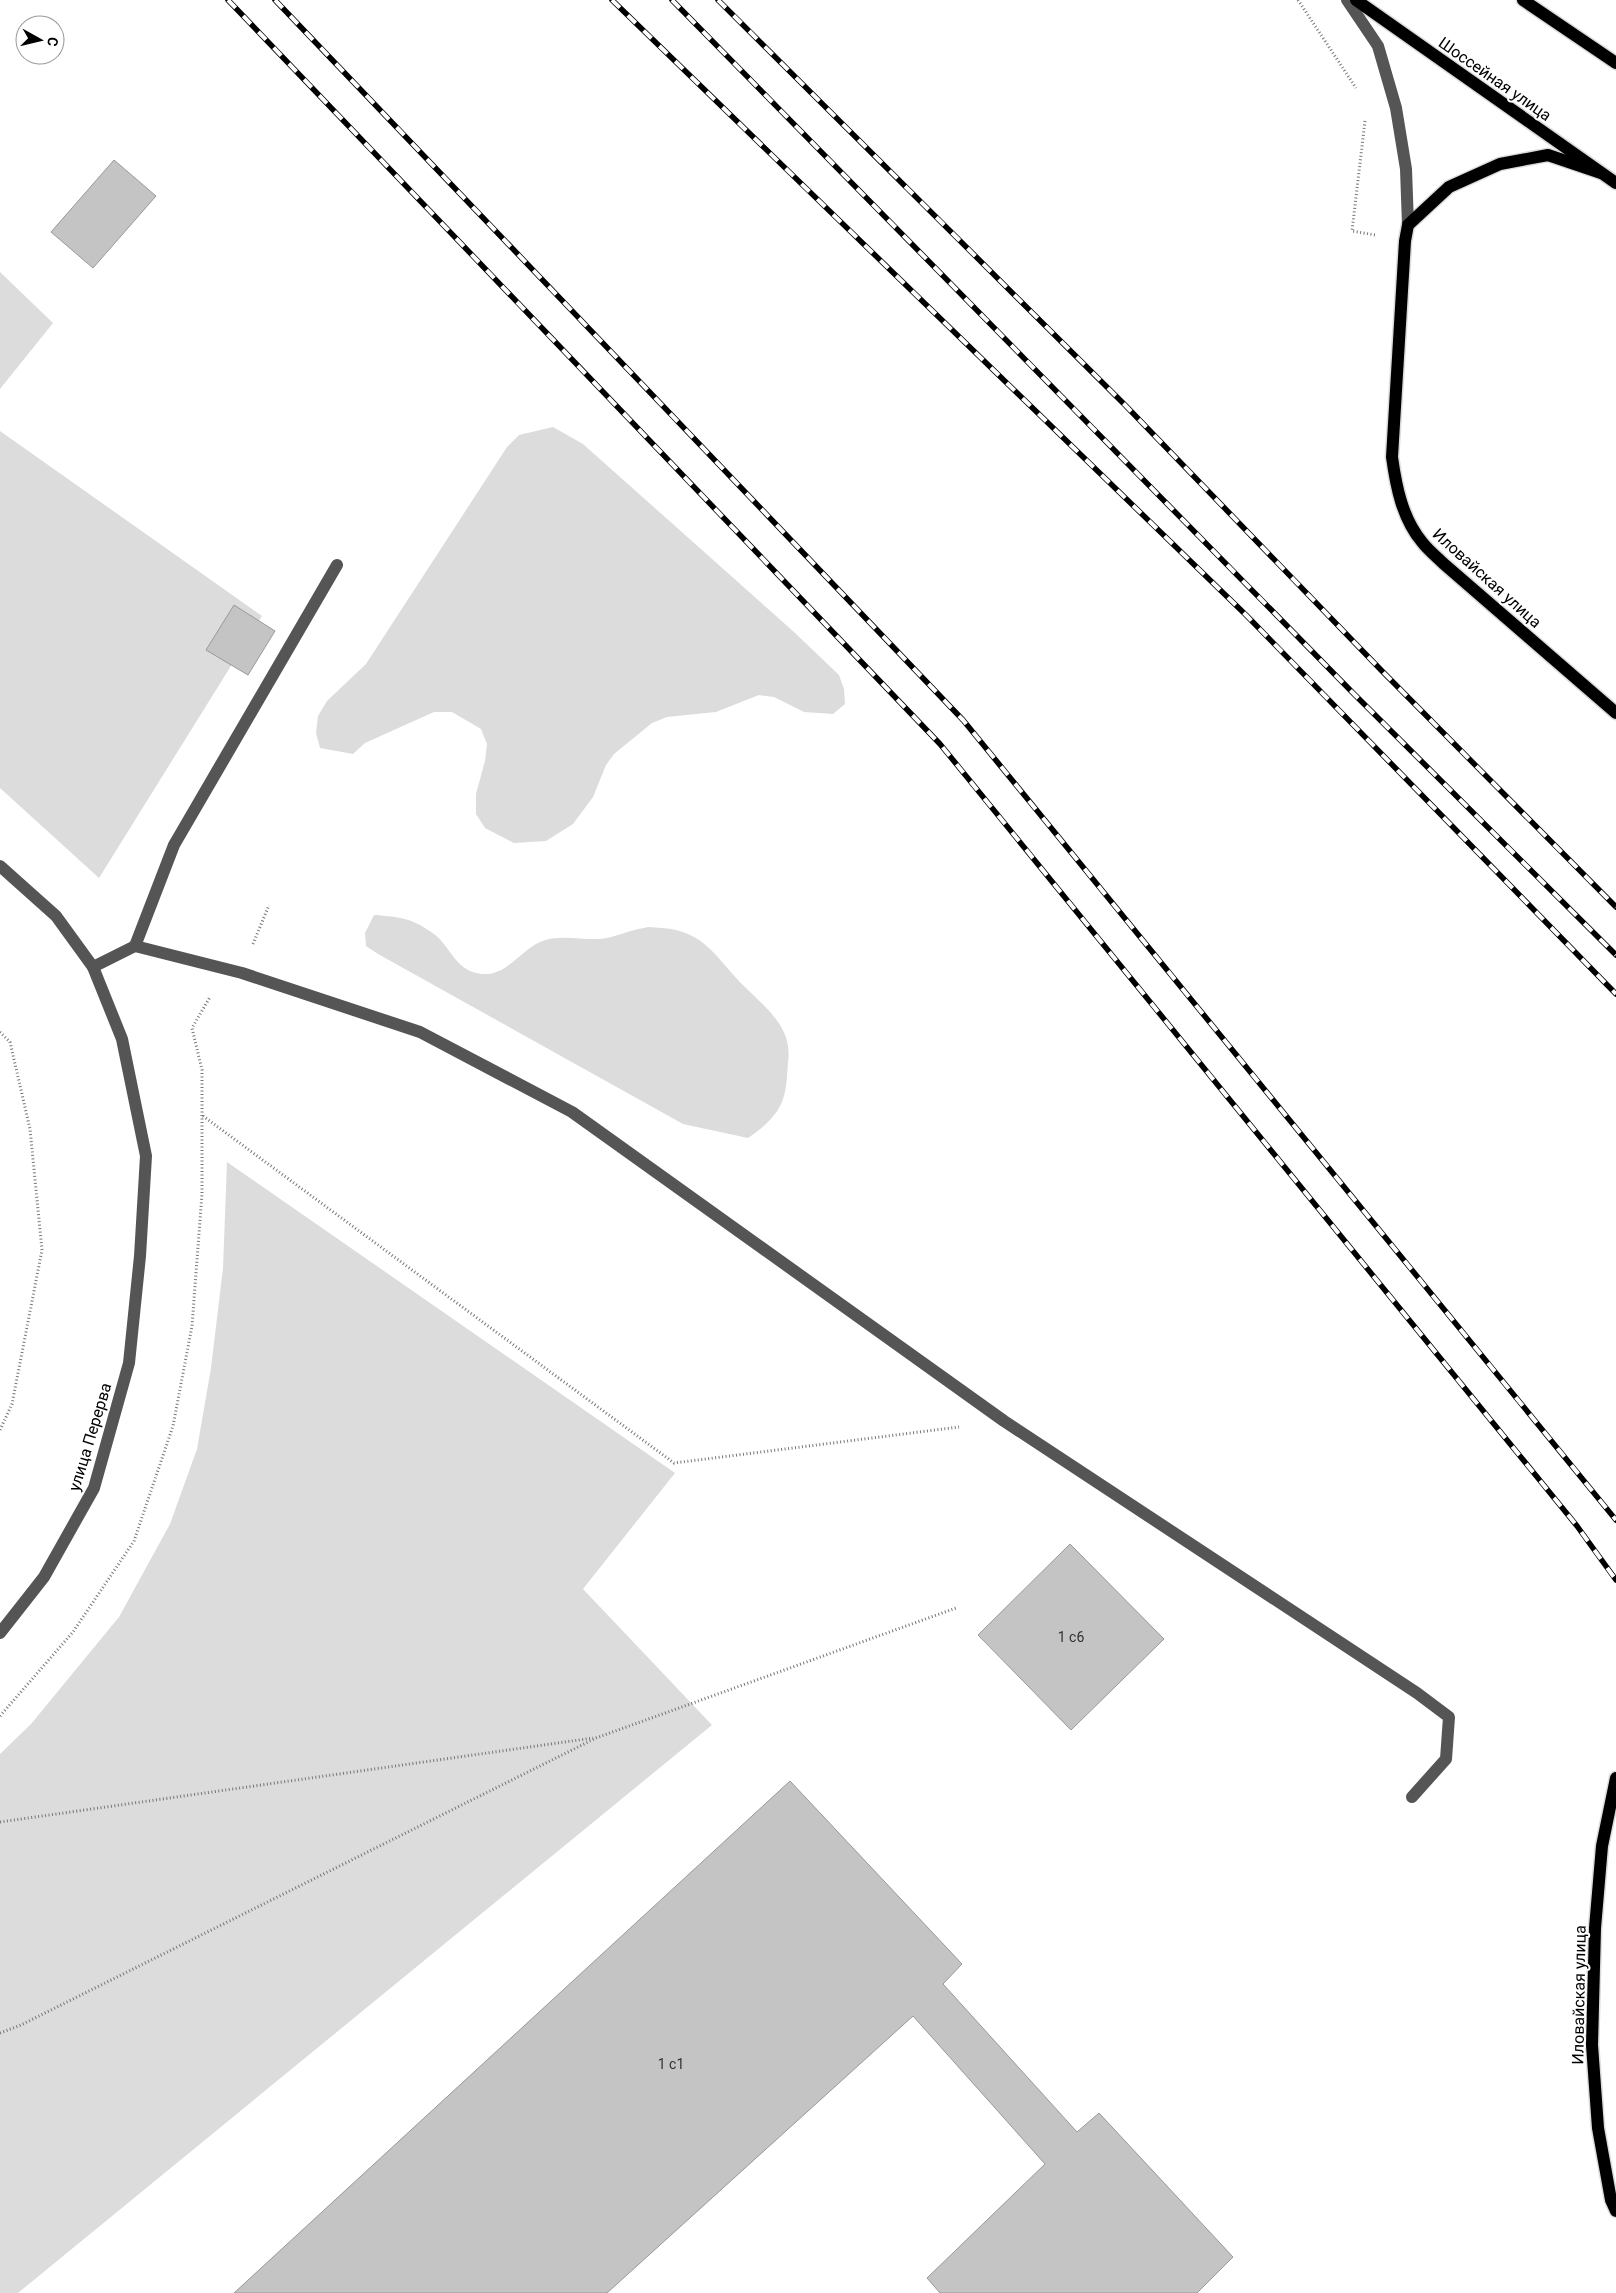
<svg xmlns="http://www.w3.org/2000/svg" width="1616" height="2293" font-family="Roboto,sans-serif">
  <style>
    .green { fill: #dcdcdc }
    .building { fill: #c4c4c4; stroke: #999 }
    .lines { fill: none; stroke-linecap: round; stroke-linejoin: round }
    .major-casing { stroke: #dbdbdb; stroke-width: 15 }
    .path { stroke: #777; stroke-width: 3; stroke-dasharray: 1 2.5; stroke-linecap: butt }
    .minor { stroke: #555; stroke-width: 12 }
    .major { stroke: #000; stroke-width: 12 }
    .rail-casing { stroke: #000; stroke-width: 5.5 }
    .rail { stroke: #fff; stroke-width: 4; stroke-dasharray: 11; stroke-linecap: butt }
    .labels { text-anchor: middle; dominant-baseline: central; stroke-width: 4; stroke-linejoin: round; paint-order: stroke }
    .number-label { font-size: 14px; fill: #313131 }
    .street-label { font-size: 16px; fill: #000; stroke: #fff }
  </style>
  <rect width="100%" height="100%" fill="#fff"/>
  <g class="green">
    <path d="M0 272 53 323 0 389Z"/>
    <path d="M553 427 583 444 794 632 839 675 844 689 845 704 833 714 804 712 774 697 759 695 716 712 667 717 652 723 614 754 606 765 593 797 573 824 546 841 514 843 485 828 476 814V794L485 761 487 744 481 729 452 712H434L365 743 353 754 320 748 316 733 318 716 327 701 366 664 507 447 519 435Z"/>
    <path d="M0 431 262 616 99 878 0 788Z"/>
    <path d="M374 915C401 917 412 918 434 934 452 948 455 971 482 974 506 976 519 952 540 942 557 934 581 940 600 939 614 938 629 930 644 928 649 926 656 928 662 928 706 931 717 960 745 987 767 1009 793 1028 788 1062 787 1074 787 1088 783 1099 778 1115 762 1129 748 1138L683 1124 378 954 366 946 365 933Z"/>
    <path d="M227 1162 675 1473 583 1589 712 1725 18 2293H0V1754L31 1724 119 1617 170 1524 197 1449 211 1368 223 1268Z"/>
  </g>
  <g class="building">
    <path d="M114 160 156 196 93 268 51 232Z"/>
    <path d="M234 605 275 631 248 675 206 650Z"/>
    <path d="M1070 1544 1164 1639 1071 1730 978 1635Z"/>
    <path d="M790 1781 962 1964 943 1984 1077 2132 1099 2113 1233 2257 1197 2293H940L927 2278 1045 2164 913 2016 607 2293H234Z"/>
  </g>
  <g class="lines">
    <defs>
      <g id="major">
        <path d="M1356 0 1616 183"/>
        <path d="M1523 0 1616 63"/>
        <path d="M1601 173 1548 155 1500 164 1449 187 1408 225 1405 241 1392 457C1396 486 1402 518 1422 542 1428 550 1437 557 1444 564L1616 713"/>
        <path d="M1616 1778 1602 1846 1595 1928 1592 2045 1598 2128 1611 2200 1616 2211"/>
      </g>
    </defs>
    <use href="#major" class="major-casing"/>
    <g class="path">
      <path d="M1298 0 1356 88"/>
      <path d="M1365 121 1352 231 1375 235"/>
      <path d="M253 944 269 905"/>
      <path d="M0 1032 10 1042 30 1129 42 1250 12 1404 0 1430"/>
      <path d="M203 1116 674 1463 959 1427"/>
      <path d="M0 1716 73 1632 134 1541 173 1426 192 1326 202 1194V1070L192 1028 210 997"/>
      <path d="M0 1822 593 1738"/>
      <path d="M0 2033 21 2025 596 1738 956 1608"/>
    </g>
    <g class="minor">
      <path d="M1347 0 1378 46 1396 108 1406 169 1408 225"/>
      <path d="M0 866 56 916 93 967 122 1039 146 1156 140 1256 129 1363 94 1488 44 1577 0 1633"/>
      <path d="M135 946 174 845 337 565"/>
      <path d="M93 967 135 946 242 973 420 1032 572 1112 1004 1421 1417 1693 1449 1717 1446 1759 1412 1797"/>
    </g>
    <use href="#major" class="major"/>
    <defs>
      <g id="rail">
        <path d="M228 0 940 744 1577 1526 1616 1580"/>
        <path d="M275 0 963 720 1616 1520"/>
        <path d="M612 0 1246 615 1616 994"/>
        <path d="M672 0 1354 694 1616 955"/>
        <path d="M718 0 1125 405 1381 670 1616 907"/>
      </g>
    </defs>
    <use href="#rail" class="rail-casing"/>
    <use href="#rail" class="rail"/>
  </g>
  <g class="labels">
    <g class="number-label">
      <text x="1071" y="1637">1 с6</text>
      <text x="671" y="2064">1 с1</text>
    </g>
    <g class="street-label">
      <text transform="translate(1495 79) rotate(35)">Шоссейная улица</text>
      <text transform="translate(1487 578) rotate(42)">Иловайская улица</text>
      <text transform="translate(90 1437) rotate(-73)">улица Перерва</text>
      <text transform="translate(1579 1995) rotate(-89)">Иловайская улица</text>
    </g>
  </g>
  <g transform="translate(40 40) rotate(98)"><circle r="24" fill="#ffffff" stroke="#999999"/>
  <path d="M0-4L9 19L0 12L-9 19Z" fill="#000000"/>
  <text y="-8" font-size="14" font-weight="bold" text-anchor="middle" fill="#000000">С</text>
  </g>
</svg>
